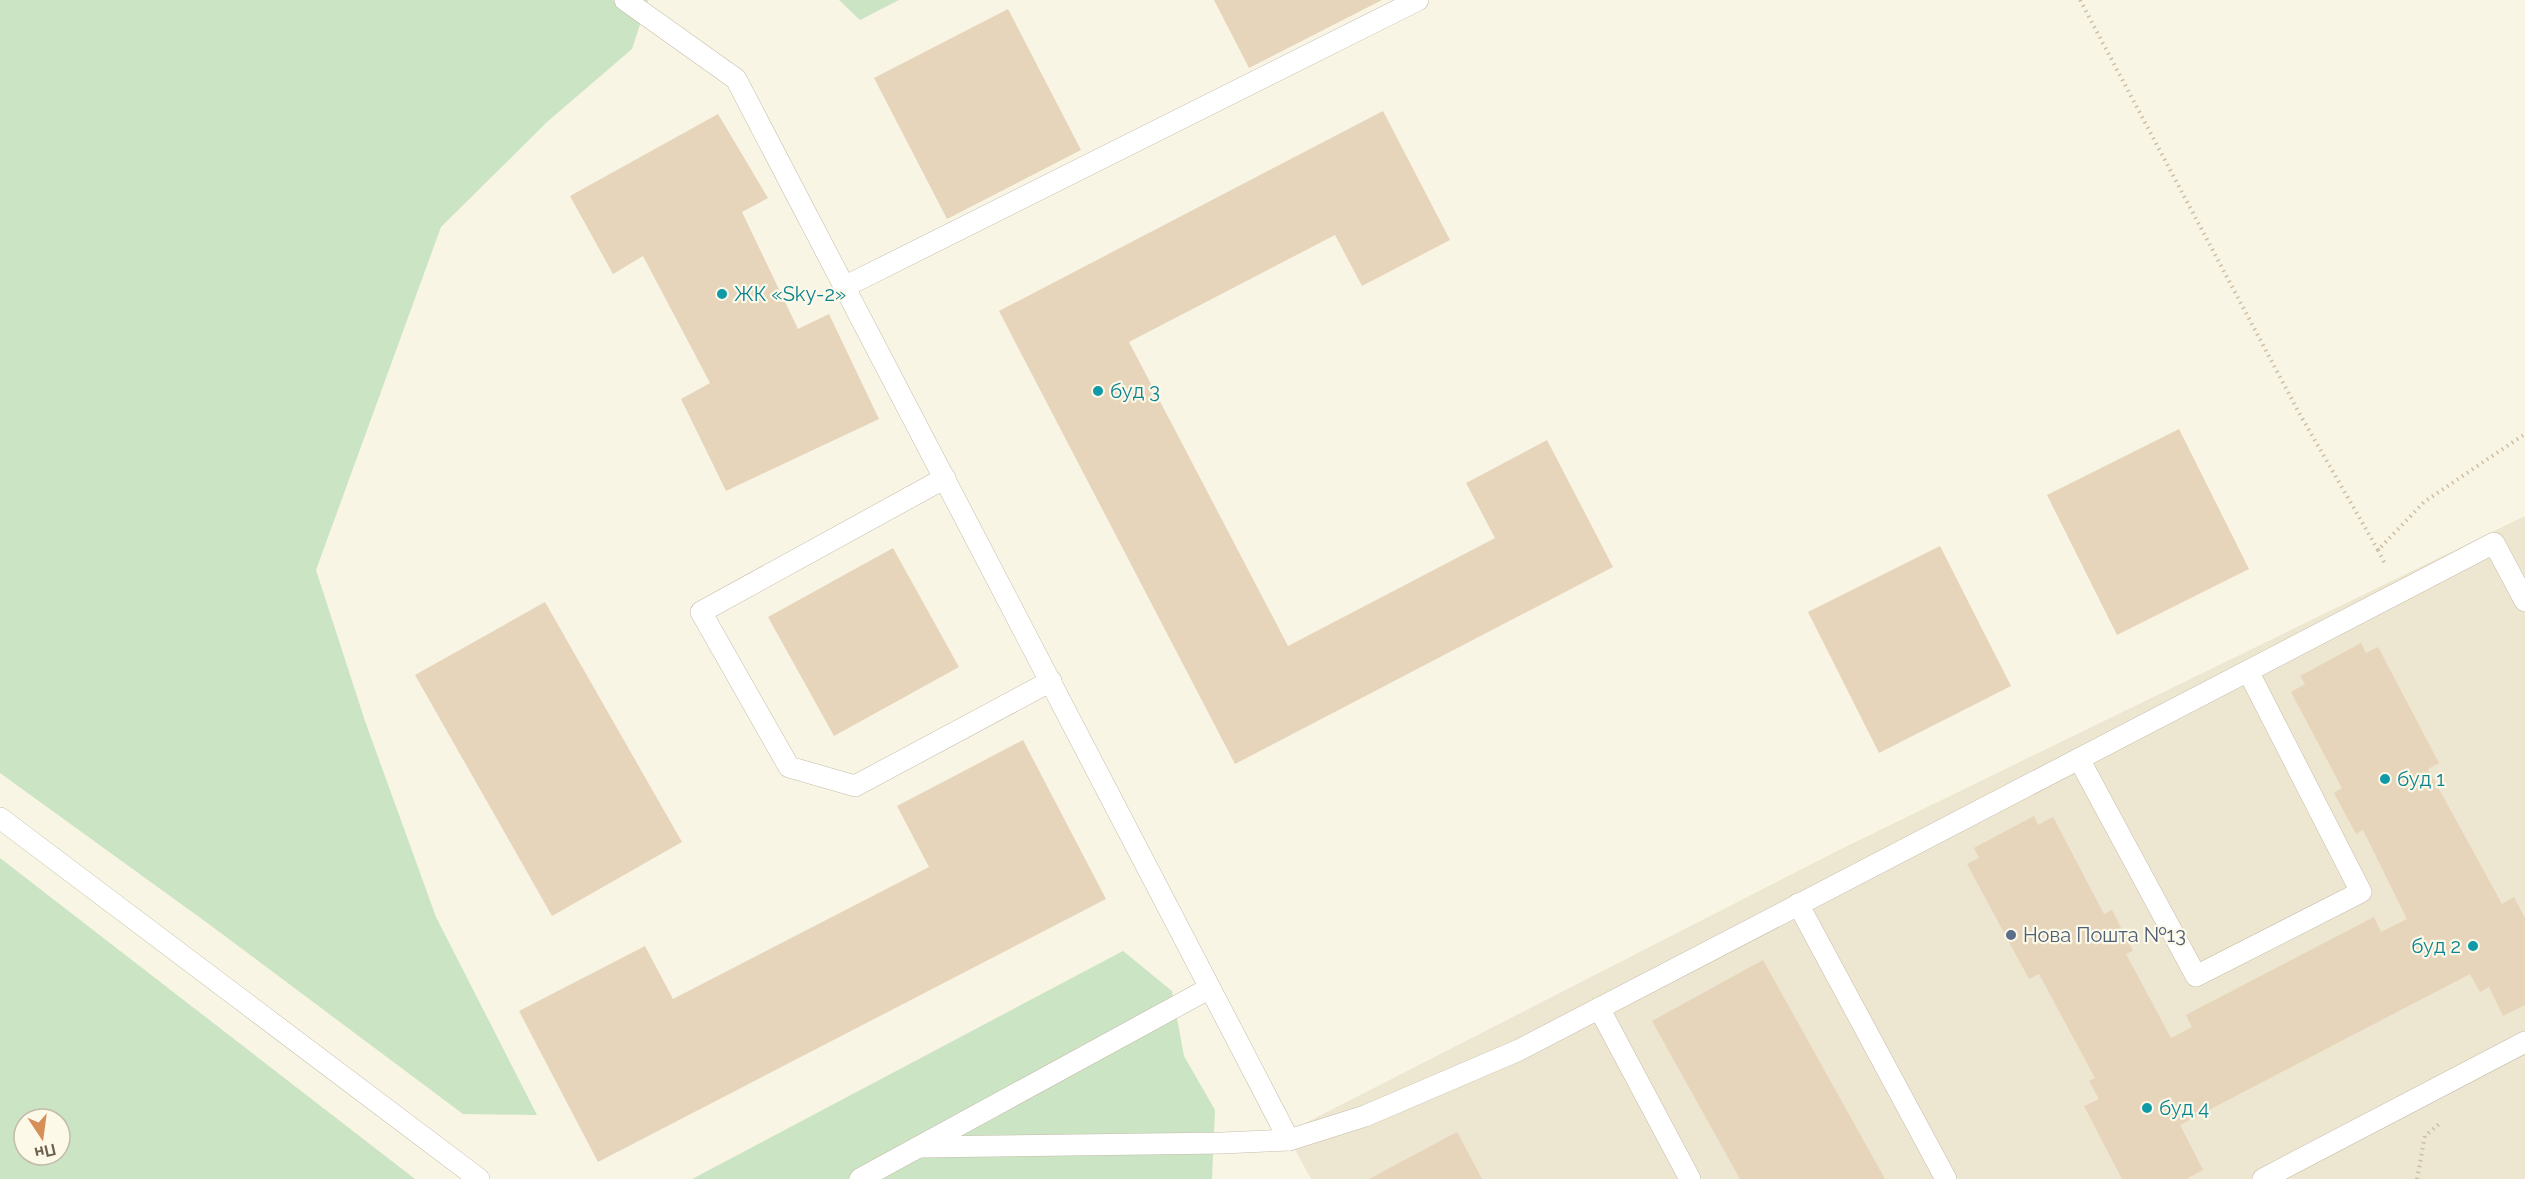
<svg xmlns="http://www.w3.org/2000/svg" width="2525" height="1179" font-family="Raleway,sans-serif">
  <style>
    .residential { fill: #ede6d1 }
    .green { fill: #cae4c4; fill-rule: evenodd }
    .building { fill: #e6d5ba }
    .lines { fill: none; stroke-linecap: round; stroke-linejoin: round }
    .lane-casing { stroke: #c6bca9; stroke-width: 22 }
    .path { stroke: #cfbea2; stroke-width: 4; stroke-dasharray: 1.5 4.5; stroke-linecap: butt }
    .lane { stroke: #fff; stroke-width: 21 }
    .culture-dot { fill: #0f9aa8; stroke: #fcf9e9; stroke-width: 2 }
    .service-dot { fill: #5c6f8a; stroke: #fcf9e9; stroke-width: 2 }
    .labels { text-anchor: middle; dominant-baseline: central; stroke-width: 4.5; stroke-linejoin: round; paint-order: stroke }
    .culture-label { font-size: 20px; fill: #0d838f; stroke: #fcf9e9; text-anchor: start }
    .service-label { font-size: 20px; fill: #4e5e75; stroke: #fcf9e9; text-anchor: start }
  </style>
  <rect width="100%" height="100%" fill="#f9f5e4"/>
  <path class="residential" d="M2525 516V1179H1311L1286 1133 1839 850Z"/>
  <g class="green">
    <path d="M0 0H648L632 49 547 122 441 227 316 570 365 721 436 917 537 1115 463 1114 206 922 0 773Z"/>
    <path d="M839 0H899L860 20Z"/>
    <path d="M0 858 415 1179H0ZM24 1119H60V1155H24Z"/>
    <path d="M1123 951 1172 991 1184 1056 1215 1110 1212 1179H692Z"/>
  </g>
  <g class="building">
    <path d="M1214 0H1382L1249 68Z"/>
    <path d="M1008 9 1081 150 947 219 874 78Z"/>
    <path d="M1383 111 1450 240 1362 286 1335 235 1129 342 1288 646 1495 538 1466 483 1547 440 1613 567 1235 764 999 311Z"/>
    <path d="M718 114 768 198 742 212 798 329 829 314 879 419 726 491 681 399 710 383 643 256 613 274 570 196Z"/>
    <path d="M2179 429 2249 569 2117 635 2047 495Z"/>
    <path d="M1940 546 2011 686 1879 753 1808 612Z"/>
    <path d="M893 548 959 667 834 736 768 617Z"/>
    <path d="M545 602 682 842 552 916 415 675Z"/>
    <path d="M2361 643 2366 653 2378 647 2439 763 2428 769 2502 904 2514 897 2525 918V1005L2503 1016 2489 987 2480 992 2470 974 2180 1125 2203 1170 2186 1179H2122L2084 1106 2099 1099 2089 1081 2095 1078 2039 974 2029 979 1967 864 1979 858 1974 848 2034 816 2038 825 2053 817 2104 914 2112 910 2133 951 2126 954 2171 1038 2192 1027 2186 1015 2374 917 2381 932 2407 919 2363 830 2356 834 2334 793 2342 788 2291 692 2305 684 2300 676Z"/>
    <path d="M1023 740 1106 899 598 1162 519 1011 645 946 673 999 929 867 897 806Z"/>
    <path d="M1763 960 1885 1179H1740L1652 1021Z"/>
    <path d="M1457 1132 1482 1179H1369Z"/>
  </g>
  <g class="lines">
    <defs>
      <g id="lane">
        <path d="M625 0 736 79 1210 988"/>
        <path d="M844 287 1418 0"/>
        <path d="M945 478 701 612 789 767 855 786 1051 681"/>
        <path d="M2079 759 2196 976 2361 892 2248 671"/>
        <path d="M0 818 479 1179"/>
        <path d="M1798 904 1946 1179"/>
        <path d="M1599 1008 1690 1179"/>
        <path d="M921 1147 1222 1143 1289 1140"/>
        <path d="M860 1179 1210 988 1289 1140 1365 1116 1519 1050 2494 543 2525 601"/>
        <path d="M2263 1179 2525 1042"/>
      </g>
    </defs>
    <use href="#lane" class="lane-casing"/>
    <g class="path">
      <path d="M2080 0 2298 411 2378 550 2424 502 2525 434"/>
      <path d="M2378 550 2386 566"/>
      <path d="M2417 1179 2425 1136 2439 1124"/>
    </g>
    <use href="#lane" class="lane"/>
  </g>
  <g class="culture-dot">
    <circle cx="722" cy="294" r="6"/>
    <circle cx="1098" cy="391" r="6"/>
    <circle cx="2385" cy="779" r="6"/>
    <circle cx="2473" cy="946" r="6"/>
    <circle cx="2147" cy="1108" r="6"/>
  </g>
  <circle class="service-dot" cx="2011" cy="935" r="6"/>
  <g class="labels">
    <g class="culture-label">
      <text x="734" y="294">ЖК «Sky-2»</text>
      <text x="1110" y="391">буд 3</text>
      <text x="2397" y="779">буд 1</text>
      <text x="2461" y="946" text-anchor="end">буд 2</text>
      <text x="2159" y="1108">буд 4</text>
    </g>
    <g class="service-label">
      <text x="2023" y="935">Нова Пошта №13</text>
    </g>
  </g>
  <g transform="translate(42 1137) rotate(167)"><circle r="28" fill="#fcf9e9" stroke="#c3bcab" stroke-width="1.5"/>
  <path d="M0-4.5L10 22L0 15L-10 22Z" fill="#d58f57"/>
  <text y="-9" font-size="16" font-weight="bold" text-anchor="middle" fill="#6e604d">Пн</text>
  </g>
</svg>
